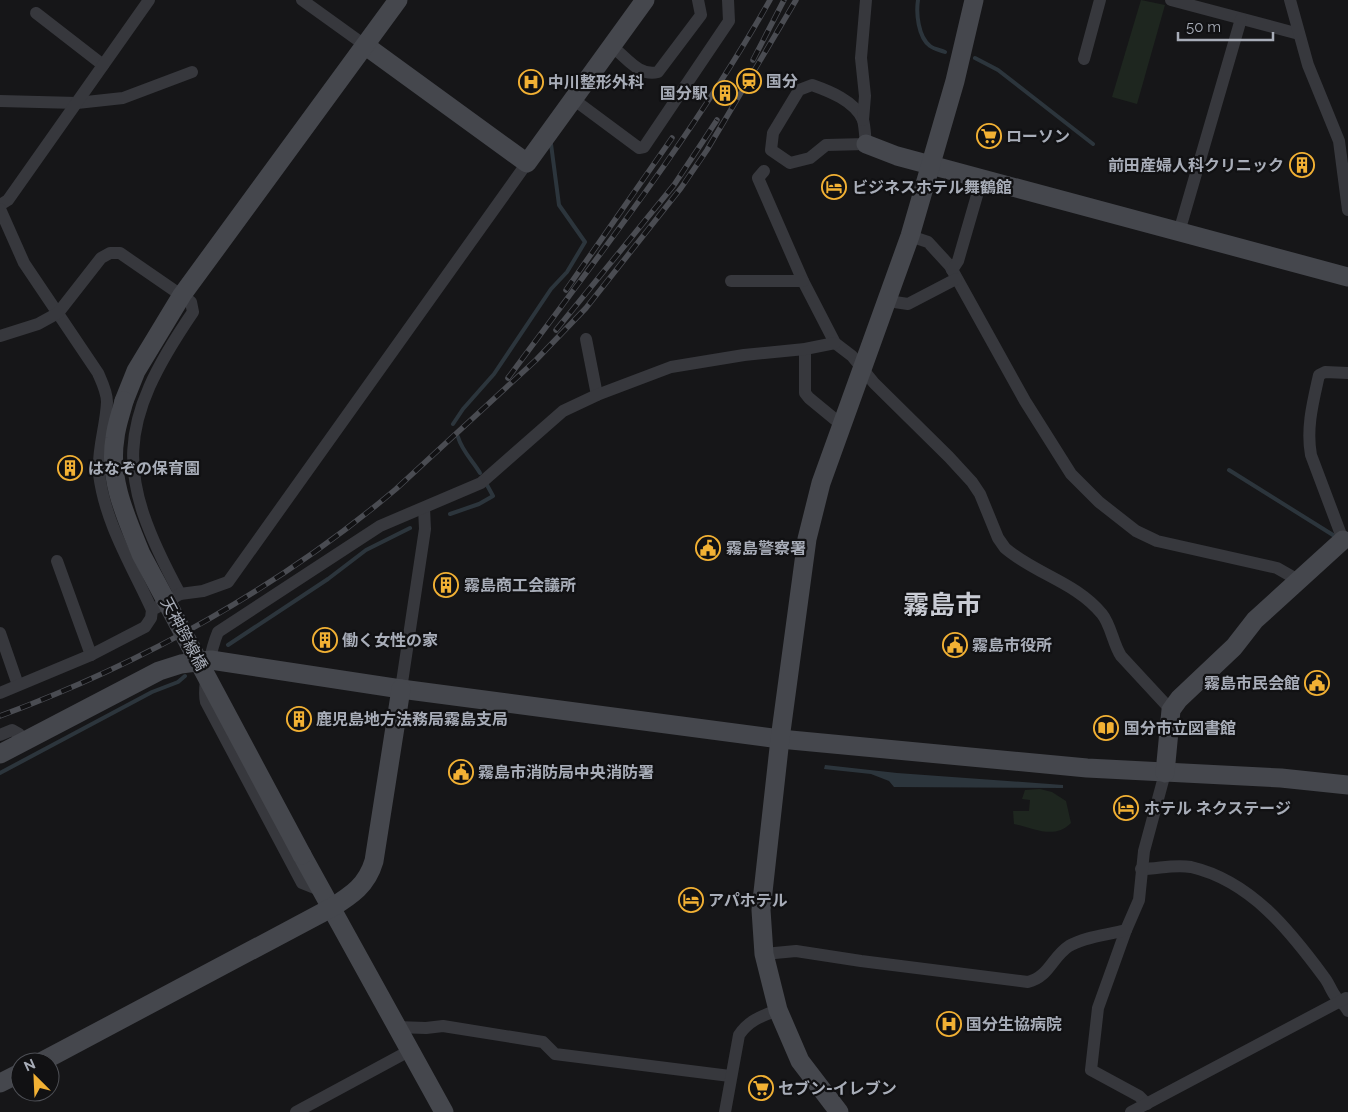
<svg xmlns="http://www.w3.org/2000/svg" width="1348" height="1112" font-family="Raleway,'Noto Sans JP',sans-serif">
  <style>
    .green { fill: #1e261f }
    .water { fill: #2c353c }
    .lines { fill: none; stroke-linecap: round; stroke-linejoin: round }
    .stream { stroke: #2c353c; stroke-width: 4 }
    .street { stroke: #37383d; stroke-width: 12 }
    .secondary { stroke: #45474d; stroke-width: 19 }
    .rail-casing { stroke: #4a4c52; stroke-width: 5.5 }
    .rail { stroke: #111113; stroke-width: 4; stroke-dasharray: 11; stroke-linecap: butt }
    .secondary-bridge { stroke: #45474d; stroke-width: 19 }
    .labels { text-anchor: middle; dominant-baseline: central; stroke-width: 4.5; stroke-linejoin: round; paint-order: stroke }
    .poi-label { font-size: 16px; font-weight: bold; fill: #a8adb8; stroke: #111113; text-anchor: start }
    .street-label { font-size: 16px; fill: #a8adb8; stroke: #111113 }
    .town-label { font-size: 26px; font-weight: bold; fill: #c9ccd4; stroke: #111113 }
  </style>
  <rect width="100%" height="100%" fill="#161618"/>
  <g class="green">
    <path d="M1141 0 1165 5 1137 104 1112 97Z"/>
    <path d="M1040 789 1052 792 1066 801 1071 823C1054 840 1035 828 1014 824L1013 811H1029L1030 800 1022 799 1025 790Z"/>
  </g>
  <path class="water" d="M825 765 897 773 1063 785V788L894 787 889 781 871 774 824 769Z"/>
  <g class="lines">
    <g class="stream">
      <path d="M918 0C916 13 918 37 930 46 934 49 940 50 945 52"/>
      <path d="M975 58 998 70 1093 144"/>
      <path d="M453 424 463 409 494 374 551 289 567 272 585 242 559 205 551 144"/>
      <path d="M458 437C462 451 473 461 480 473"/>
      <path d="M1229 470 1333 535"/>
      <path d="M450 514 479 504 493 496 487 485"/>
      <path d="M228 645 328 579 366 550 410 528"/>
      <path d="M0 773 152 692 178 682 185 676"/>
    </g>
    <g class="street">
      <path d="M302 0 366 46"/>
      <path d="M1171 0 1299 34"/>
      <path d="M1290 0 1308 65 1339 141 1348 210"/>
      <path d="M36 13 103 65"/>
      <path d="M611 46C626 56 638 77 658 72L701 15 698 0"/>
      <path d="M1084 59 1100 0"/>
      <path d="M812 85C829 91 855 101 863 120 865 127 865 137 866 144L826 145 810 158 790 163 771 150 773 133 799 90Z"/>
      <path d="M573 99 639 148 644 147 729 21 728 0"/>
      <path d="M0 101 77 103 123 98 192 72"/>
      <path d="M863 120 865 96 861 58 866 0"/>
      <path d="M764 171 758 178 803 281 835 343 852 356 874 383 949 457 972 482 980 494 998 538 1005 548C1035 574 1076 582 1102 614 1111 625 1113 644 1121 656L1171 710"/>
      <path d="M0 205 8 200 149 0"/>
      <path d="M0 209 24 263 98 373C102 382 107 392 107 402 106 427 97 449 99 474 105 523 132 566 152 610"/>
      <path d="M1179 232 1241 19"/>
      <path d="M910 236 928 242 950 266 1025 401 1071 474 1099 502 1136 531 1157 541 1277 568 1298 580"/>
      <path d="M952 270 958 261 982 178"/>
      <path d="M731 281H803"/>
      <path d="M888 301 908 304 956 279"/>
      <path d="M0 336 38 324 58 313 101 258 110 253H120L191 302 193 312C116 425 115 474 180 594"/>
      <path d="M586 339 597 395"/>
      <path d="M805 349V393L809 398 843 426"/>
      <path d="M1343 540 1311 455C1306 428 1313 402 1319 375L1325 372 1348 373"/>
      <path d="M57 561 91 655"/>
      <path d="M0 633 18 685"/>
      <path d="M401 689 425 529 424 508"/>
      <path d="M0 693 91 655 145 627 151 618 152 610 180 594 203 591 228 582 527 163"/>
      <path d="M0 735 12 730 19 734 24 741"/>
      <path d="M1141 869C1158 869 1174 864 1191 867 1251 881 1290 931 1324 977 1329 983 1331 991 1336 997 1340 1002 1345 1004 1348 1011"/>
      <path d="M322 891 302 883 206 702C202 688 212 646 218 632L380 526 481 483 563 411 597 395 671 367 744 355 805 349 835 343"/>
      <path d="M1126 930 1098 1008 1091 1070 1139 1096 1147 1104"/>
      <path d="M764 954 796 951 861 961 1028 982C1049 977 1052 957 1069 946 1086 936 1108 935 1126 930L1139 900 1144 851 1165 773"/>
      <path d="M396 1027 426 1028 443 1026 543 1042 555 1054 730 1076"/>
      <path d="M296 1112 409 1051"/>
      <path d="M725 1112 739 1035C749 1020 762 1016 778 1010"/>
      <path d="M1131 1112 1346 998"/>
    </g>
    <g class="secondary">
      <path d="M366 46 527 163 645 0"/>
      <path d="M866 144 897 156 1348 277"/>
      <path d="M124 401 136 371 182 295 398 0"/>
      <path d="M0 754 159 671 181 664 211 660 401 689 780 739 1087 768 1281 778 1348 785"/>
      <path d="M1165 773 1171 710 1179 699 1234 647 1255 620 1343 540"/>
      <path d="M302 855 444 1112"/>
      <path d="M41 1062 331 908C352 895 367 885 374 861L401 689"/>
      <path d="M0 1083 20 1073"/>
      <path d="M839 1112 800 1061 778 1010 764 954 761 910 780 739 807 539 821 483 910 236 955 81 974 0"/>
    </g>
    <defs>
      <g id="rail">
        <path d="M753 60 784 0"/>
        <path d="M566 290 672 138"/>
        <path d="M556 330 674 185 717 120"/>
        <path d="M508 378C599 255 694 134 770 0"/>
        <path d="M0 716C143 663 280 587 396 489L536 360 586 308 681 188 707 150 796 0"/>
      </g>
    </defs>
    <use href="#rail" class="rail-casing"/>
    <use href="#rail" class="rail"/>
    <path class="secondary-bridge" d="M124 401C121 413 116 426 115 438 108 479 126 517 141 554L302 855"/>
  </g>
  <defs>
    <symbol id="station-ring" viewBox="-11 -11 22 22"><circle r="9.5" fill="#111113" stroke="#f2b134" stroke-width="1.5"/><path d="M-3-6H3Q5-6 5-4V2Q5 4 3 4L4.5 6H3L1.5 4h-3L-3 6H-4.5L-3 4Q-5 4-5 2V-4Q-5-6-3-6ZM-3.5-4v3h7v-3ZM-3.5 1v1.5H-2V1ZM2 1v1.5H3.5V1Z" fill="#f2b134"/></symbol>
    <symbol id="hospital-ring" viewBox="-11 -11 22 22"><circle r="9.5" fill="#111113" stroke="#f2b134" stroke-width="1.5"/><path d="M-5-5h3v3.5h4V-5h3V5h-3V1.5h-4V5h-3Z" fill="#f2b134"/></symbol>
    <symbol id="building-ring" viewBox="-11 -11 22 22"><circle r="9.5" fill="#111113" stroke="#f2b134" stroke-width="1.5"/><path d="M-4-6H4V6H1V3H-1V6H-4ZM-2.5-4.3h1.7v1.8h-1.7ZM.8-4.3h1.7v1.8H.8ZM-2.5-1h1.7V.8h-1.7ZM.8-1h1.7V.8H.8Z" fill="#f2b134"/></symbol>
    <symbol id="supermarket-ring" viewBox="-11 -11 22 22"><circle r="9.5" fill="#111113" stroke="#f2b134" stroke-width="1.5"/><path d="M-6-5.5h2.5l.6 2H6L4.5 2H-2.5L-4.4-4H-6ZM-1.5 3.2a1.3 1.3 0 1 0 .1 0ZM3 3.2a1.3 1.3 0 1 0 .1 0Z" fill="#f2b134"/></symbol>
    <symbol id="hotel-ring" viewBox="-11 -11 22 22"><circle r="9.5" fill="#111113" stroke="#f2b134" stroke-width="1.5"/><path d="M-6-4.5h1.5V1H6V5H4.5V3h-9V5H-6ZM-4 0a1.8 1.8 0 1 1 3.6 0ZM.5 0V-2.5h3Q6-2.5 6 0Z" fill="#f2b134"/></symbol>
    <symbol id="civic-ring" viewBox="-11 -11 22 22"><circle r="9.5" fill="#111113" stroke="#f2b134" stroke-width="1.5"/><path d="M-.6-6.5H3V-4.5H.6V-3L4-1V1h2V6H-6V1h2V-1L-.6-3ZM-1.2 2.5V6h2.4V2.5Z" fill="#f2b134"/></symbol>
    <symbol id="library-ring" viewBox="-11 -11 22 22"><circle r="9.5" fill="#111113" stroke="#f2b134" stroke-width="1.5"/><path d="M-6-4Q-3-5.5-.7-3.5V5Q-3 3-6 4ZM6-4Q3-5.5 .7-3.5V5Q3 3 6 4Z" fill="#f2b134"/></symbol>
  </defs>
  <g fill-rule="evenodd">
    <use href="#station-ring" x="735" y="67" width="28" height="28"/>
    <use href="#hospital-ring" x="517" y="68" width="28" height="28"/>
    <use href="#building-ring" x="711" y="79" width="28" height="28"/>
    <use href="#supermarket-ring" x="975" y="122" width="28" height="28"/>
    <use href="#building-ring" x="1288" y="151" width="28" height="28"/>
    <use href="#hotel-ring" x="820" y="173" width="28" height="28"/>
    <use href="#building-ring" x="56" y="454" width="28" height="28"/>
    <use href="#civic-ring" x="694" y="534" width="28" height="28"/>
    <use href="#building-ring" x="432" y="571" width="28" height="28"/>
    <use href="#building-ring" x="311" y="626" width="28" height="28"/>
    <use href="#civic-ring" x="941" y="631" width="28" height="28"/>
    <use href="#civic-ring" x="1303" y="669" width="28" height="28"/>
    <use href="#building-ring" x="285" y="705" width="28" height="28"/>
    <use href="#library-ring" x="1092" y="714" width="28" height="28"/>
    <use href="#civic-ring" x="447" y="758" width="28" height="28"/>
    <use href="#hotel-ring" x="1112" y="794" width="28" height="28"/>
    <use href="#hotel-ring" x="677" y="886" width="28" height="28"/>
    <use href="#hospital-ring" x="935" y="1010" width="28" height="28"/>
    <use href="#supermarket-ring" x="747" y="1074" width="28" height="28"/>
  </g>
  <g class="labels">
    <g class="poi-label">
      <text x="766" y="81">国分</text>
      <text x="548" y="82">中川整形外科</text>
      <text x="708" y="93" text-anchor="end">国分駅</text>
      <text x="1006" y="136">ローソン</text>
      <text x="1284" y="165" text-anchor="end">前田産婦人科クリニック</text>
      <text x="852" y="187">ビジネスホテル舞鶴館</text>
      <text x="88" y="468">はなぞの保育園</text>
      <text x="726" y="548">霧島警察署</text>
      <text x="464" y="585">霧島商工会議所</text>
      <text x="342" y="640">働く女性の家</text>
      <text x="972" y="645">霧島市役所</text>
      <text x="1300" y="683" text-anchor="end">霧島市民会館</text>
      <text x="316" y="719">鹿児島地方法務局霧島支局</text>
      <text x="1124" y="728">国分市立図書館</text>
      <text x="478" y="772">霧島市消防局中央消防署</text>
      <text x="1144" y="808">ホテル ネクステージ</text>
      <text x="708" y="900">アパホテル</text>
      <text x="966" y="1024">国分生協病院</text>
      <text x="778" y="1088">セブン-イレブン</text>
    </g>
    <g class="street-label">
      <text transform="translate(184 634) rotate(62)">天神跨線橋</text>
    </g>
    <g class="town-label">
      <text x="942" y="605">霧島市</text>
    </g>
  </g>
  <g transform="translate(35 1077) rotate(336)"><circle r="24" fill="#111113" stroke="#4d4f55"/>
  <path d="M0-4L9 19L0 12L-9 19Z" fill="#f2b134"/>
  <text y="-8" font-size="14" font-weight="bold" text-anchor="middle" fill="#a8adb8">N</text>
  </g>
  <path d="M1178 32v8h95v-8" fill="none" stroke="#a8adb8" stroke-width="2.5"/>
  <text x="1186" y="32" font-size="15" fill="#a8adb8" stroke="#111113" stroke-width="4" paint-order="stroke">50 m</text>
</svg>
